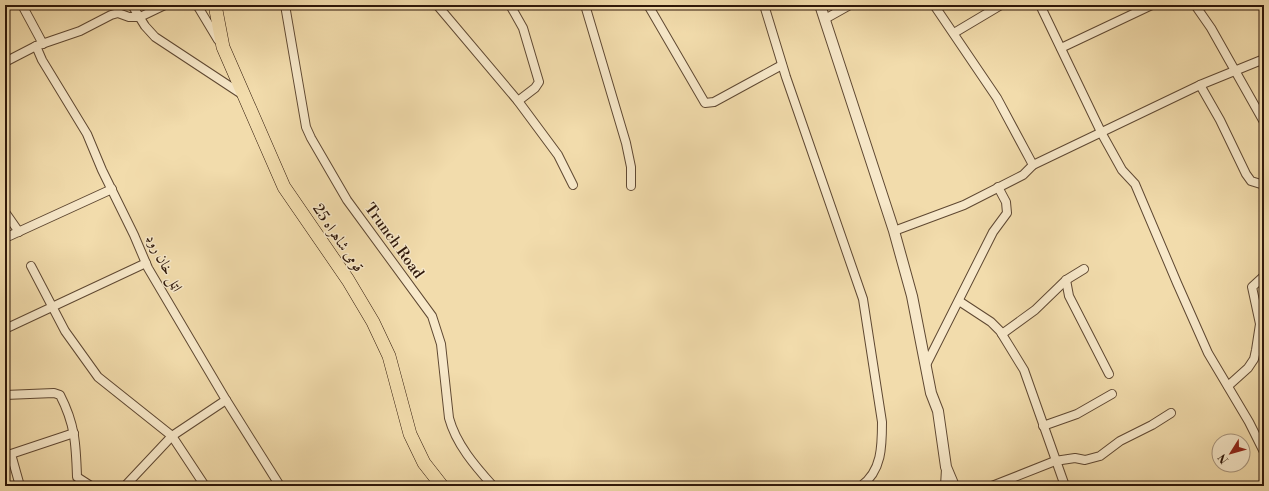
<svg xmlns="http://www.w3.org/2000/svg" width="1269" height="491" font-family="'Libre Bodoni',Amiri,serif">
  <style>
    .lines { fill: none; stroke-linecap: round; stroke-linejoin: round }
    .minor-casing { stroke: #5f4832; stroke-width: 10 }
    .tertiary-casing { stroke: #5f4832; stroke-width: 12 }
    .trunk-casing { stroke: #2e1709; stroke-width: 14 }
    .minor { stroke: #f7e8c9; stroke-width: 8 }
    .tertiary { stroke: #f7e8c9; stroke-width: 10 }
    .trunk { stroke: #f2dcac; stroke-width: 13 }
    .labels { text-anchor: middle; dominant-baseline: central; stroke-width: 3; stroke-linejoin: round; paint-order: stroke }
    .street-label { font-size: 15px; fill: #2e1709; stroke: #f7e8c9 }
  </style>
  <rect width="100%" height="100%" fill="#f2dcac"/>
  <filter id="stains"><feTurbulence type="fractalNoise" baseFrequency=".005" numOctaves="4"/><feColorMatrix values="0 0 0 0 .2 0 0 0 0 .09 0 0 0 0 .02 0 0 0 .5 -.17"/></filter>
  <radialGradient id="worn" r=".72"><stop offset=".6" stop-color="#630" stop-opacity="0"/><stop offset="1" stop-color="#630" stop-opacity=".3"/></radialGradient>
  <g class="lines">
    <defs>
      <g id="minor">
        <path d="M22 5 43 44"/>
        <path d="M132 5 145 26 155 37 243 95"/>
        <path d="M197 5 218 40"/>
        <path d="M285 5 306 127 311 138 347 200 432 316 441 344 449 418C456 444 475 466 493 486"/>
        <path d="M437 5 518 101 558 155 573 185"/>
        <path d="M510 5 523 28 539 82 535 88 518 101"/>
        <path d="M585 5 626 143 631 167V186"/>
        <path d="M648 5 705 103 714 102 782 65"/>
        <path d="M764 5 786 77 863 299 882 422C882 446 882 471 861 486"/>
        <path d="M934 5 997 98 1033 165"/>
        <path d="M1040 5 1102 134 1122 170 1135 184 1177 283 1208 353 1249 422 1264 452"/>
        <path d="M1195 5 1211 28 1264 122"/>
        <path d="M825 19 850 5"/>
        <path d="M954 33 1001 5"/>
        <path d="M36 46 42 60 87 134 102 170 134 235 148 268 226 400 280 486"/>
        <path d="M1061 48 1152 5"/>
        <path d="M5 62 36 46 80 31 111 15 118 13 129 17H140L165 5"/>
        <path d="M1200 85 1220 120 1246 174 1251 181 1264 185"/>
        <path d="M5 212 19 232"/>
        <path d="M894 231 964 205 1023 175 1033 165 1200 85 1264 59"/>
        <path d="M5 238 112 189"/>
        <path d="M31 266 65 331 98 377 172 436 205 486"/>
        <path d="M1066 280 1069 296 1109 374"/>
        <path d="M959 301 991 322 1000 331 1024 370 1065 486"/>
        <path d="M5 329 146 263"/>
        <path d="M1002 334 1035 310 1066 280 1084 269"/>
        <path d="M926 365 993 232 1007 213 1006 202 998 187"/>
        <path d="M1228 386 1248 368 1254 359 1256 350 1260 324 1252 287 1264 276"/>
        <path d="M5 395 54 393 60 395C75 424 76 444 77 477L91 486"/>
        <path d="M1043 426 1077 414 1112 394"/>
        <path d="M11 454 20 486"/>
        <path d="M5 456 74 433"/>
        <path d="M125 486 172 436 226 400"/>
        <path d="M945 486 946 469"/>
        <path d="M992 486 1055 461 1075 458 1085 460 1100 456 1120 441 1152 425 1171 413"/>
      </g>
      <path id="tertiary" d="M820 5 894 231 912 296 931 393 938 411 946 467 954 486"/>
      <path id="trunk" d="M215 5 223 47 284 187 348 280 373 322 389 356 410 434 424 463 442 486"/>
    </defs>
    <use href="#minor" class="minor-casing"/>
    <use href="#tertiary" class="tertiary-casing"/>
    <use href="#trunk" class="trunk-casing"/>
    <use href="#minor" class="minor"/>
    <use href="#tertiary" class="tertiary"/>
    <use href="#trunk" class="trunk"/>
  </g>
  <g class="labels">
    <g class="street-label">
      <text transform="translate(338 238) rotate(56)">قومی شاہراہ 25</text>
      <text transform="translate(394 241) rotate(54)">Trunch Road</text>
      <text transform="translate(164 263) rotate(63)">اټل خان روډ</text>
    </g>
  </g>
  <rect width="1269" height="491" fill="none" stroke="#f2dcac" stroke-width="20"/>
  <rect x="6" y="6" width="1257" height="479" fill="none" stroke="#2e1709" stroke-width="2"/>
  <rect x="10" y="10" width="1249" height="471" fill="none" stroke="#2e1709"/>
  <g transform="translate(1231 453) rotate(233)"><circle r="19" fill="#f7e8c9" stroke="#a7947c"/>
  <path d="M0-3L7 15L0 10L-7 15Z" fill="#8f2418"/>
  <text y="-6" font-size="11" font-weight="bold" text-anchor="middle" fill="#2e1709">N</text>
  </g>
  <rect width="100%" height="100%" filter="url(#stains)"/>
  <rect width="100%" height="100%" fill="url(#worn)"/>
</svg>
